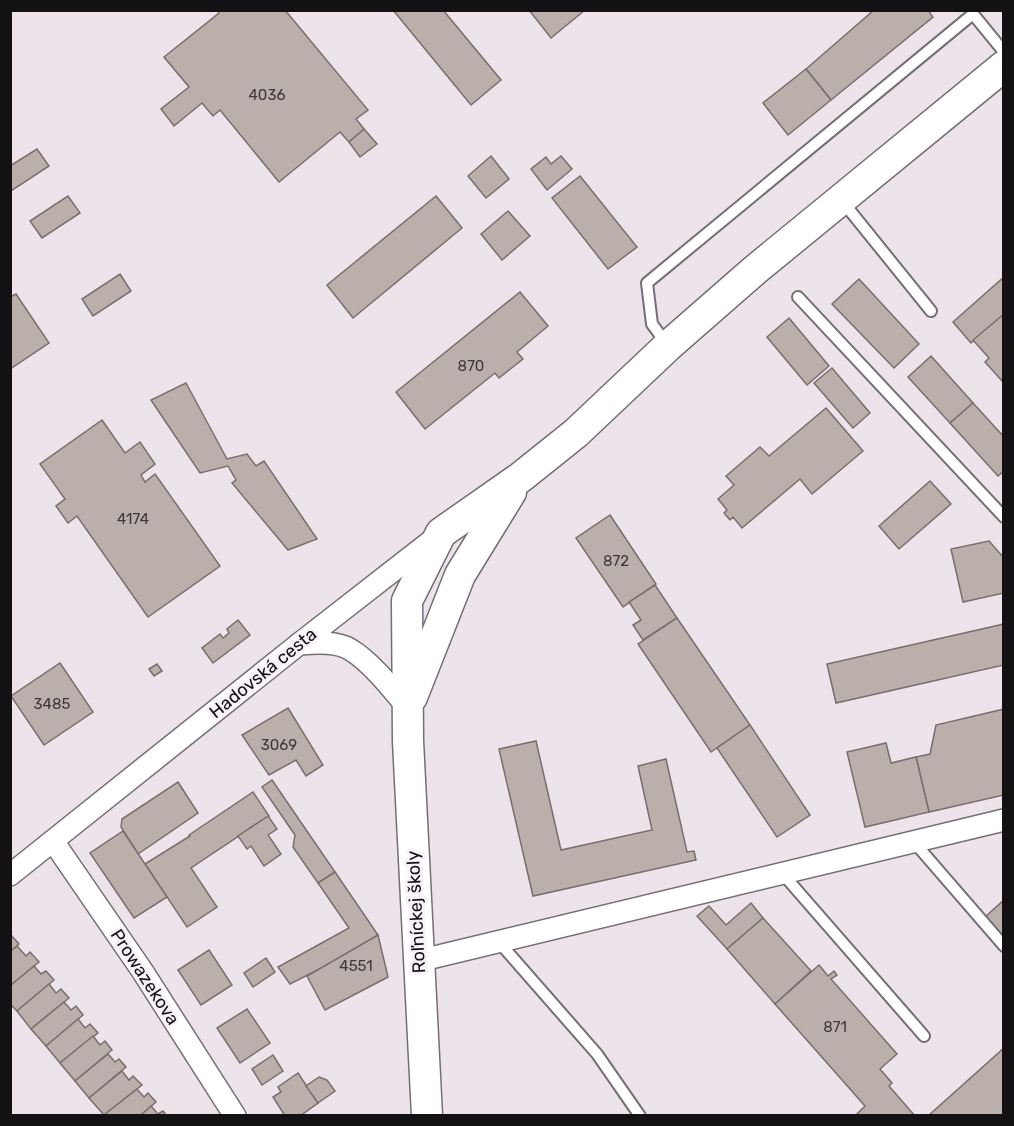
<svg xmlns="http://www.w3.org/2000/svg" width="1014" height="1126" font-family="Rubik,sans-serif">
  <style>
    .building { fill: #bbafac; stroke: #796e6b; stroke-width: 1.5 }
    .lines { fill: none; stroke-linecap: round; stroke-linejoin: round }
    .service-casing { stroke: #766e75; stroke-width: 14 }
    .minor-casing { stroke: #766e75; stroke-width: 24 }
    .secondary-casing { stroke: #766e75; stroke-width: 33 }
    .service { stroke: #fff; stroke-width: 10 }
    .minor { stroke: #fff; stroke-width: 21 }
    .secondary { stroke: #fff; stroke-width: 30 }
    .labels { text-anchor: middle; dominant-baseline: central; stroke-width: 6; stroke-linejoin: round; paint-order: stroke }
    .number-label { font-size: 15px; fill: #3e383a }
    .street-label { font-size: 18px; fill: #141114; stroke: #f9f1f9 }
  </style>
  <rect width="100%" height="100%" fill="#ece3eb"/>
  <g class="building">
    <path d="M217 10H285L368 110 356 119 364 129 349 142 340 132 279 182 220 110 213 116 202 103 174 126 161 109 189 87 164 57 219 13Z"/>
    <path d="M393 10H443L501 80 471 105Z"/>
    <path d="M529 10H585L551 38Z"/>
    <path d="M874 10H928L933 17 831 100 806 69Z"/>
    <path d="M806 69 831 100 788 135 763 103Z"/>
    <path d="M364 129 377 144 360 157 349 142Z"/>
    <path d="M37 149 49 166 11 191 10 166Z"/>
    <path d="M491 156 509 179 486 198 468 176Z"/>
    <path d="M561 156 572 169 547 190 531 169 546 157 551 164Z"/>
    <path d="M580 176 637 247 608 269 552 198Z"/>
    <path d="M68 196 80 213 42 238 30 221Z"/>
    <path d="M436 196 462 228 353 318 327 285Z"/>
    <path d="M508 211 530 236 502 260 481 234Z"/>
    <path d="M120 274 131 291 93 316 82 299Z"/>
    <path d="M1004 277V314L971 343 953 322Z"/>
    <path d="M859 279 919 344 894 368 832 304Z"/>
    <path d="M520 292 548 326 517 352 523 359 499 378 495 373 425 429 396 392Z"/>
    <path d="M16 294 49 343 10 369V297Z"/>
    <path d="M1004 314V383L985 362 989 358 973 340Z"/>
    <path d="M789 318 829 366 807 385 767 337Z"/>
    <path d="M931 356 973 403 950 423 908 377Z"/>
    <path d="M832 368 870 413 853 428 814 383Z"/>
    <path d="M186 383 227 459 247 454 256 466 264 461 317 539 288 550 232 483 236 480 228 466 200 473 151 400Z"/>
    <path d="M973 403 1004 437V471L998 476 950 423Z"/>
    <path d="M826 408 863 451 812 494 800 479 742 528 733 517 730 520 724 513 727 510 718 499 734 485 726 476 760 447 769 456Z"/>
    <path d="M102 420 125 453 140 442 155 464 141 475 145 482 155 474 220 566 148 617 77 516 68 523 56 506 65 499 40 464Z"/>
    <path d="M930 481 951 504 899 549 879 526Z"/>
    <path d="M610 515 656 584 623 607 576 538Z"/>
    <path d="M989 541 1004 558V593L963 602 951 549Z"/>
    <path d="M655 585 677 618 643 640 633 625 641 620 629 602Z"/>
    <path d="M677 618 750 725 711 752 638 644Z"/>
    <path d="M238 620 250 635 213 663 202 648 220 634 223 638 229 633 227 629Z"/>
    <path d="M1004 624V665L836 703 827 664Z"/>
    <path d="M60 663 93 712 44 745 11 696Z"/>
    <path d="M157 664 162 671 154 676 149 669Z"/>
    <path d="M288 708 323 765 306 776 296 760 269 775 242 735Z"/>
    <path d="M1004 709V795L929 812 916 757 930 754 936 725Z"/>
    <path d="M750 725 810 815 777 837 717 748Z"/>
    <path d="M536 741 561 850 652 830 638 766 666 759 687 852 694 851 696 860 533 896 499 749Z"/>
    <path d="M886 743 891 763 916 757 929 812 865 827 847 752Z"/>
    <path d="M272 780 335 872 318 883 293 847 295 835 262 787Z"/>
    <path d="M178 782 198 813 138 854 121 827 122 819Z"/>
    <path d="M253 792 269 816 191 868 217 907 187 927 145 864 190 836 189 835Z"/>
    <path d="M268 816 277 829 268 835 281 854 264 866 251 846 247 849 238 836Z"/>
    <path d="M123 831 167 897 134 918 90 853Z"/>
    <path d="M335 872 378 935 345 956 290 984 278 967 349 928 318 883Z"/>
    <path d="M1004 900V938L985 917Z"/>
    <path d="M751 903 763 918 727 949 697 916 709 906 726 925Z"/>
    <path d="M763 918 811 971 775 1004 727 949Z"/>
    <path d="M10 934 19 944 10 952Z"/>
    <path d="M378 935 388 977 325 1010 307 976Z"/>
    <path d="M17 946 26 956 30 952 39 962 10 986V952Z"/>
    <path d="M209 950 232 985 201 1005 178 970Z"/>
    <path d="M266 958 275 972 253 987 244 973Z"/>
    <path d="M819 965 828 976 834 971 837 975 831 979 897 1054 880 1069 892 1083 889 1086 915 1116H855L865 1106 775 1004Z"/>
    <path d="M34 966 41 974 46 971 54 980 17 1011 10 1004V986Z"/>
    <path d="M49 984 56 993 61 989 69 998 31 1029 17 1011Z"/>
    <path d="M64 1002 71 1010 76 1006 83 1015 46 1046 31 1029Z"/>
    <path d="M247 1009 270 1043 240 1063 217 1028Z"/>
    <path d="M78 1019 85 1028 90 1024 98 1033 60 1063 46 1046Z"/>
    <path d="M93 1036 100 1045 105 1041 112 1050 75 1081 60 1063Z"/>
    <path d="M1004 1048V1116H928Z"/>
    <path d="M108 1054 115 1062 119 1059 126 1067 89 1098 75 1081Z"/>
    <path d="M273 1055 283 1071 262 1085 252 1069Z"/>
    <path d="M122 1071 129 1080 133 1076 142 1085 104 1115 89 1098Z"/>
    <path d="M298 1073 318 1103 300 1116H285L273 1097 281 1092 278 1087Z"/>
    <path d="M319 1077 327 1080 335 1091 318 1103 306 1086Z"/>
    <path d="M137 1089 144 1097 148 1093 156 1102 140 1116 104 1115Z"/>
    <path d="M151 1106 158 1114 163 1111 167 1116H140Z"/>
  </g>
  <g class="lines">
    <defs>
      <g id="service">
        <path d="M843 202 931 311"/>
        <path d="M798 297 1004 517"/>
        <path d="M666 343 652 324 647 283 973 14 1004 52"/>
        <path d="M914 842 1004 946"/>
        <path d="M782 873 924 1036"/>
        <path d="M498 941 597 1054 640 1116"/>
      </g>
      <g id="minor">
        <path d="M299 644C315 643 337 641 351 650 371 662 393 690 408 708"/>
        <path d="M53 841 143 972 235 1116"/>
        <path d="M10 875 299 644 435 538"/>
        <path d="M418 961 1004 820"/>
      </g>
      <g id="secondary">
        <path d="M412 697 460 575 511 492"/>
        <path d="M427 1116 408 741 407 601 441 533 521 477 576 433 668 346 755 270 1004 66"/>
      </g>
    </defs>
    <use href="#service" class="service-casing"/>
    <use href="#minor" class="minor-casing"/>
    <use href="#secondary" class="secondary-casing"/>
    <use href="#service" class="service"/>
    <use href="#minor" class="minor"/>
    <use href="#secondary" class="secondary"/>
  </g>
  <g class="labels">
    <g class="number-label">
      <text x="267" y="95">4036</text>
      <text x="471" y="366">870</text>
      <text x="133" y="519">4174</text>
      <text x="616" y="561">872</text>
      <text x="52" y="704">3485</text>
      <text x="279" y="745">3069</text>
      <text x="356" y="966">4551</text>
      <text x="835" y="1027">871</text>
    </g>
    <g class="street-label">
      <text transform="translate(263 673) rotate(-39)">Hadovská cesta</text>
      <text transform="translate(416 912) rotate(-93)">Roľníckej školy</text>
      <text transform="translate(145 977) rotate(57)">Prowazekova</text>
    </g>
  </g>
  <rect width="1014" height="1126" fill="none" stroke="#141114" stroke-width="24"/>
</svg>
